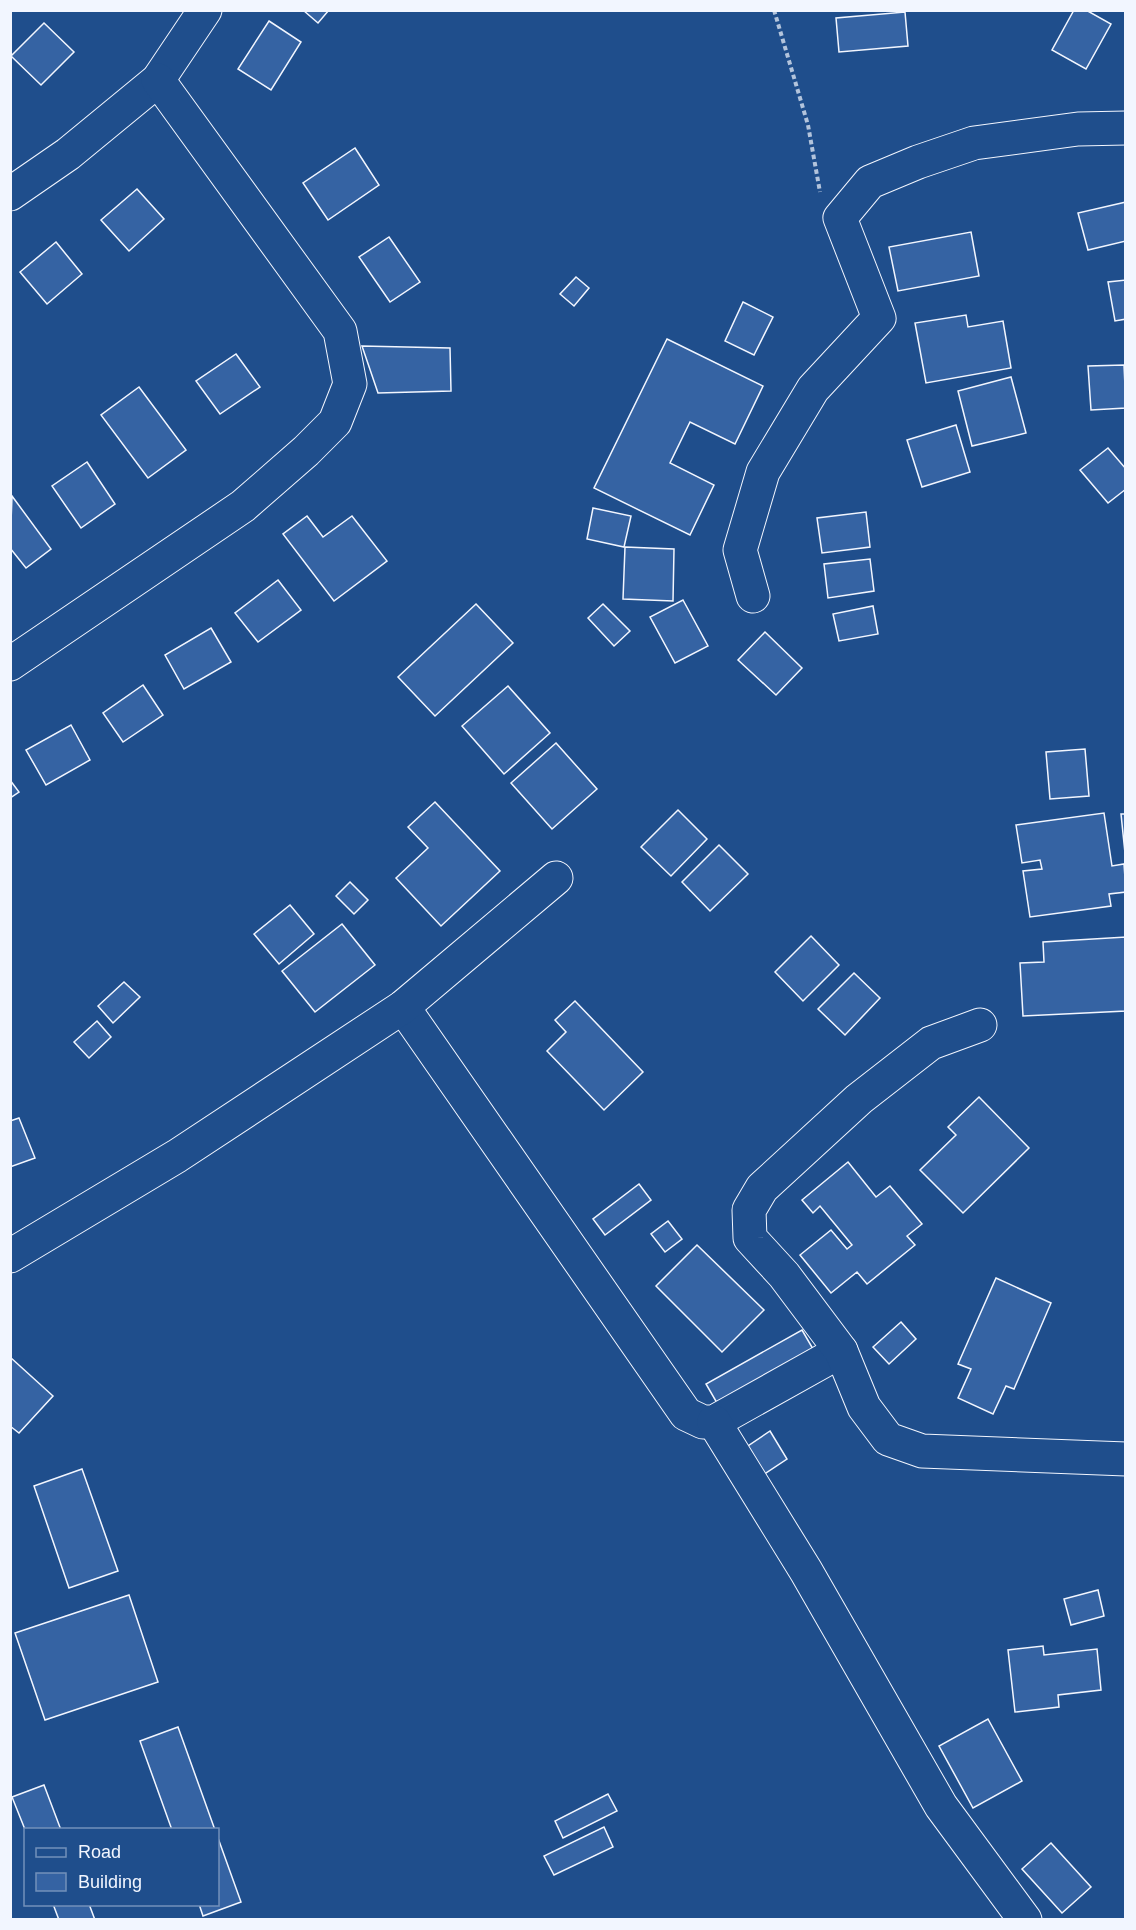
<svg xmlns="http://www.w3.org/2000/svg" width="1136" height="1930" font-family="Arial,sans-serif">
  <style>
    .building { fill: #3563a3; stroke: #f2f6ff; stroke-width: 1.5 }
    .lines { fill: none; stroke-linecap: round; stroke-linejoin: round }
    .minor-casing { stroke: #f2f6ff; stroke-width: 35 }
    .path { stroke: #b3c4dc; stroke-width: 4; stroke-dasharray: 4.5 3; stroke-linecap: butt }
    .minor { stroke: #1f4e8c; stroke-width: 33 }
  </style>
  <rect width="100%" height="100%" fill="#1f4e8c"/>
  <g class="building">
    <path d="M303 10H329L318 23Z"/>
    <path d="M1074 10H1086L1111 24 1086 69 1052 50Z"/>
    <path d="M905 12 908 46 839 52 836 18Z"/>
    <path d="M269 21 301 42 271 90 238 69Z"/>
    <path d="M44 23 74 52 41 85 11 56Z"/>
    <path d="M355 148 379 185 328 220 303 183Z"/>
    <path d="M137 189 164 219 129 251 101 220Z"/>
    <path d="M1126 202V241L1088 250 1078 213Z"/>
    <path d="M971 232 979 276 898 291 889 247Z"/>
    <path d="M389 237 420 282 390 302 359 257Z"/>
    <path d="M56 242 82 274 47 304 20 272Z"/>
    <path d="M576 277 589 288 574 306 560 294Z"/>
    <path d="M1126 280V319L1115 321 1108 282Z"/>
    <path d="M743 302 773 317 754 355 725 341Z"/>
    <path d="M966 315 968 327 1003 321 1011 368 926 383 915 323Z"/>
    <path d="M667 339 763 386 735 444 690 422 670 463 714 485 690 535 594 488Z"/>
    <path d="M362 346 450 348 451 391 378 393Z"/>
    <path d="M236 354 260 387 220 414 196 381Z"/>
    <path d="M1124 365 1126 408 1091 410 1088 366Z"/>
    <path d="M1011 377 1026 433 972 446 958 391Z"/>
    <path d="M139 387 186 450 148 478 101 415Z"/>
    <path d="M956 425 970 472 922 487 907 440Z"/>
    <path d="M1108 448 1126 469V489L1108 503 1080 470Z"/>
    <path d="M87 462 115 504 81 528 52 486Z"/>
    <path d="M12 496 51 549 26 568 10 548Z"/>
    <path d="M593 508 631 516 624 547 587 539Z"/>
    <path d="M866 512 870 547 822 553 817 518Z"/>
    <path d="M307 516 323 537 352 516 387 561 334 601 283 534Z"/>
    <path d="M625 547 674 549 673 601 623 599Z"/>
    <path d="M870 559 874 591 828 598 824 564Z"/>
    <path d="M278 580 301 610 258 642 235 613Z"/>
    <path d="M683 600 708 646 675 663 650 617Z"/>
    <path d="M476 604 513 643 435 716 398 677Z"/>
    <path d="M603 604 630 631 614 646 588 618Z"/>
    <path d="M873 606 878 634 839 641 833 614Z"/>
    <path d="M211 628 231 662 184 689 165 655Z"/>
    <path d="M765 632 802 668 776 695 738 660Z"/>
    <path d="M143 685 163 715 123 742 103 713Z"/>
    <path d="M508 686 550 733 504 774 462 726Z"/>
    <path d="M71 725 90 760 46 785 26 750Z"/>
    <path d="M556 743 597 789 552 829 511 783Z"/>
    <path d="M1085 749 1089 796 1050 799 1046 752Z"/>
    <path d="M10 780 19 792 10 798Z"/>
    <path d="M435 802 500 871 441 926 396 878 428 848 408 827Z"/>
    <path d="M678 810 707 839 671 876 641 847Z"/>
    <path d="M1104 813 1112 866 1124 864 1126 892 1109 894 1111 906 1030 917 1023 871 1042 869 1040 860 1022 863 1016 825Z"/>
    <path d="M1121 814H1126V853H1125Z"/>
    <path d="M719 845 748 874 710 911 682 882Z"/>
    <path d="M350 882 368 900 354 914 336 896Z"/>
    <path d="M290 905 314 934 279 964 254 934Z"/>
    <path d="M342 924 375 965 315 1012 282 971Z"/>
    <path d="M811 936 839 965 803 1001 775 972Z"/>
    <path d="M1126 937V1011L1023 1016 1020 963 1044 962 1043 942Z"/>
    <path d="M854 973 880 998 845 1035 818 1009Z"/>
    <path d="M124 982 140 997 113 1023 98 1006Z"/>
    <path d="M575 1001 643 1072 604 1110 547 1051 566 1032 555 1020Z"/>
    <path d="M97 1021 111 1037 89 1058 74 1042Z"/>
    <path d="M979 1097 1029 1148 963 1213 920 1170 956 1135 948 1127Z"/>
    <path d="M19 1118 35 1158 10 1167V1121Z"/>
    <path d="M848 1162 876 1197 890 1186 922 1224 907 1236 915 1245 867 1284 857 1272 831 1293 800 1255 831 1230 847 1249 852 1245 820 1206 813 1213 802 1200Z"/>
    <path d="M639 1184 651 1200 605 1235 593 1219Z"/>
    <path d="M668 1221 682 1239 665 1252 651 1234Z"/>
    <path d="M697 1245 764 1310 722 1352 656 1286Z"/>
    <path d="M996 1278 1051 1303 1014 1389 1006 1386 993 1414 958 1398 971 1369 958 1364Z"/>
    <path d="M901 1322 916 1339 889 1364 873 1347Z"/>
    <path d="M802 1330 813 1349 717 1403 706 1384Z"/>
    <path d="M10 1357 53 1396 19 1433 10 1426Z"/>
    <path d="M770 1431 787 1459 760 1477 742 1450Z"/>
    <path d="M82 1469 118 1571 69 1588 34 1486Z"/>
    <path d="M1098 1590 1104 1616 1071 1625 1064 1599Z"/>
    <path d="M129 1595 158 1682 45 1720 15 1633Z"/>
    <path d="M1043 1646 1044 1655 1097 1649 1101 1690 1058 1695 1059 1707 1015 1712 1008 1650Z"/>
    <path d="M988 1719 1022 1781 973 1808 939 1746Z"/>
    <path d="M178 1727 215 1830H172L140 1741Z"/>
    <path d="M44 1785 61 1830H26V1832L12 1797Z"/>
    <path d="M608 1794 617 1811 563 1838 555 1821Z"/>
    <path d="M604 1827 613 1847 554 1875 544 1856Z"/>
    <path d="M218 1838 241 1902 203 1916 199 1904H218Z"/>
    <path d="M1051 1843 1091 1887 1062 1913 1022 1869Z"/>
    <path d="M53 1904H89L95 1920H59Z"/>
  </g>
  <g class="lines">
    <defs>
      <g id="minor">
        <path d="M10 194 68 154 158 80 205 10"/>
        <path d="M753 596 740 550 763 472 813 389 879 318 840 218 870 182 918 162 974 143 1078 129 1126 128"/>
        <path d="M10 664 243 506 306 451 335 422 350 384 340 331 158 80"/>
        <path d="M403 1007 686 1414 703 1422H714L841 1351"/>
        <path d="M980 1025 931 1043 859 1099 762 1188 749 1210 750 1238 784 1275 841 1351 864 1407 888 1439 922 1451 1126 1459"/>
        <path d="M10 1256 177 1156 403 1007 556 878"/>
        <path d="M714 1422 806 1571 941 1806 1025 1920"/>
      </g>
    </defs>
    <use href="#minor" class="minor-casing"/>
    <path class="path" d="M774 10 808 125 820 192"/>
    <use href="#minor" class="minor"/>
  </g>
  <rect width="1136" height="1930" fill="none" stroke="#f2f6ff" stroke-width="24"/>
  <rect x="24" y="1828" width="195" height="78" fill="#1f4e8c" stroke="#7391ba" stroke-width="1.5"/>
  <rect x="36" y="1848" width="30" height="9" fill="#1f4e8c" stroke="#7391ba" stroke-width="1.5"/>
  <text x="78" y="1858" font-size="18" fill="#f2f6ff">Road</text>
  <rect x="36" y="1873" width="30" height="18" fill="#3563a3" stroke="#7391ba" stroke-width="1.5"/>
  <text x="78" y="1888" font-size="18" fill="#f2f6ff">Building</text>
</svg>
